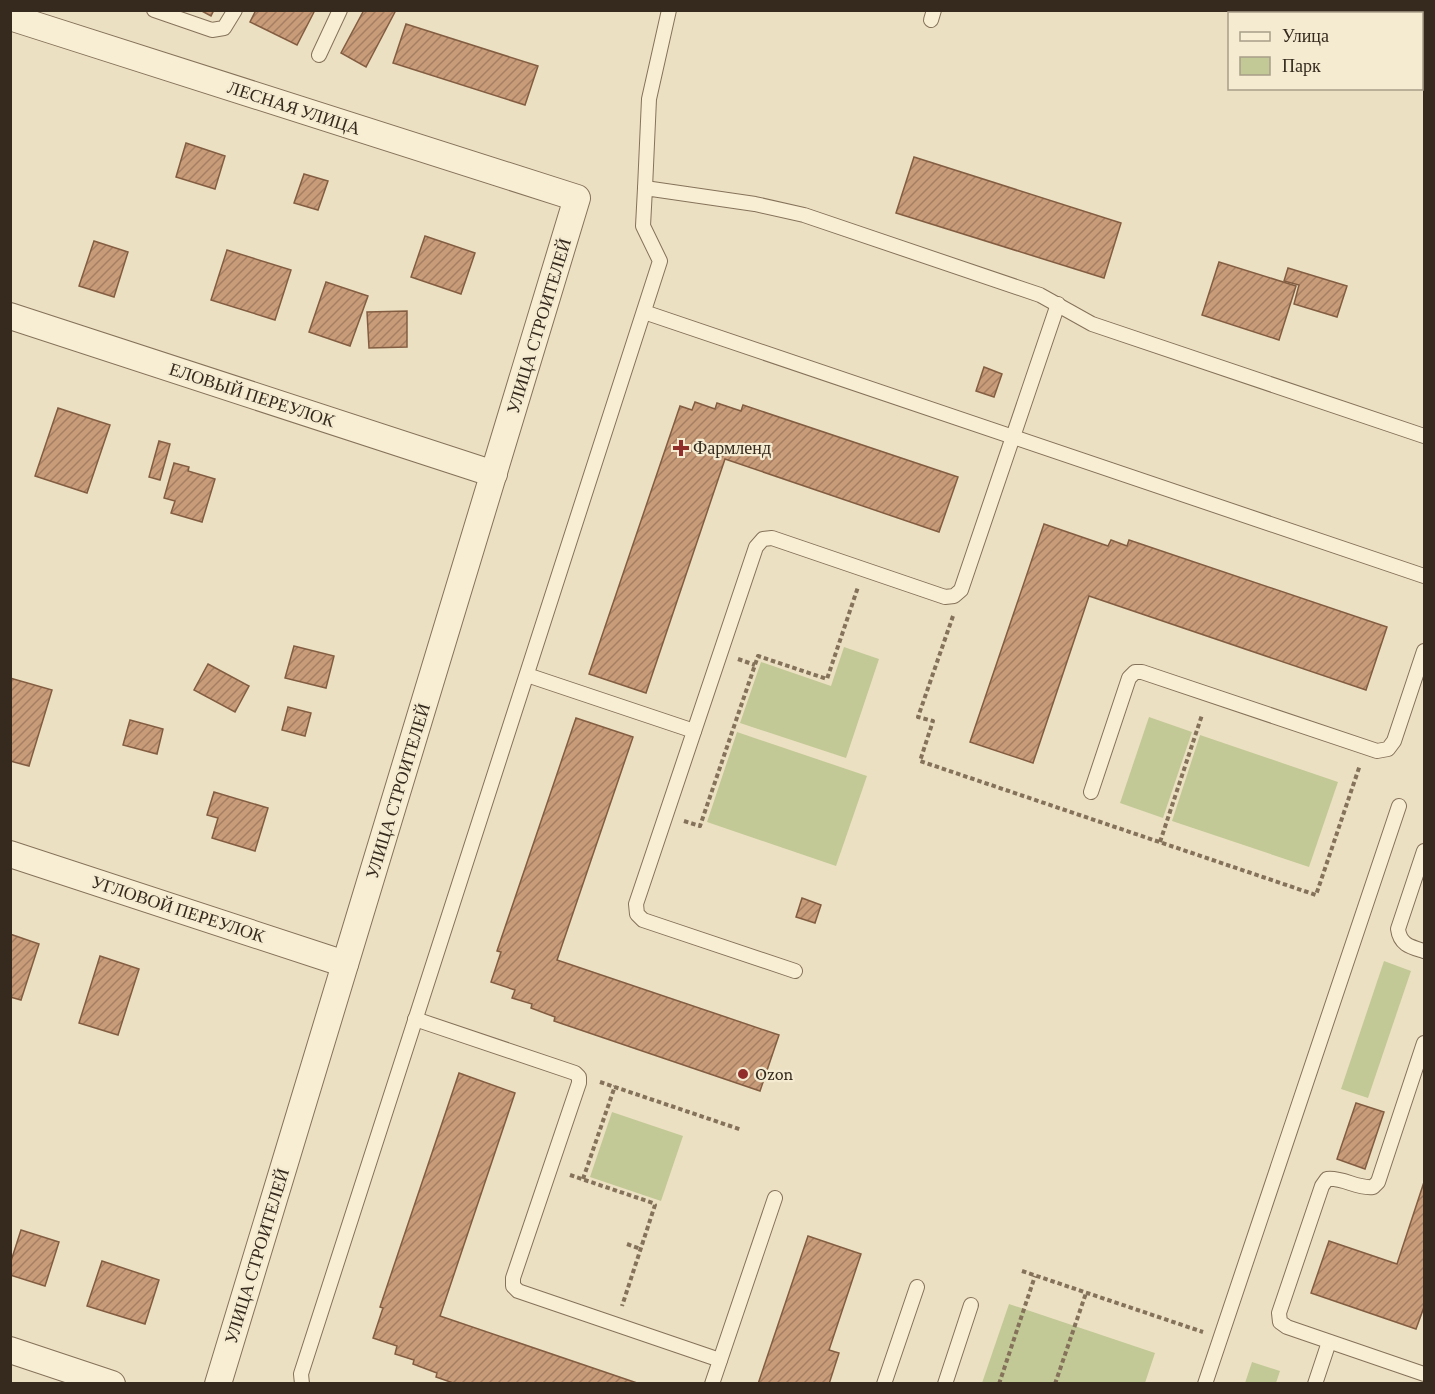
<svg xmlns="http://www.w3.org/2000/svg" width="1435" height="1394" font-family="'Crimson Pro',serif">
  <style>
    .park { fill: #c2c996 }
    .building { fill: url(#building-hatch); stroke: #835d41; stroke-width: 1.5 }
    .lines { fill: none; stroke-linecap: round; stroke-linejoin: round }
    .service-casing { stroke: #85725a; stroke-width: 16 }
    .minor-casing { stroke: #85725a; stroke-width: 28 }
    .path { stroke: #85725a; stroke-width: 4; stroke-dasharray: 4.5 3; stroke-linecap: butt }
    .service { stroke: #f7eed4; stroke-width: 14 }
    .minor { stroke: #f7eed4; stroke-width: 26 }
    .poi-dot { fill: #912e2c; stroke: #f4ebd1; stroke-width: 2 }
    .labels { text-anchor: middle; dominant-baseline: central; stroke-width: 4.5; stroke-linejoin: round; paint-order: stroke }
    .street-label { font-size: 18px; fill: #352a1d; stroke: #f4ebd1 }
    .poi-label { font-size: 18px; fill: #352a1d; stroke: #f4ebd1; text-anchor: start }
  </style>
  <defs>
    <pattern id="building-hatch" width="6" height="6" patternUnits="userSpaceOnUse" patternTransform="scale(1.5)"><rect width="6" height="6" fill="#c99c79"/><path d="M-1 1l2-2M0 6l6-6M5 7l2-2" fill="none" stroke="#a47f63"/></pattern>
  </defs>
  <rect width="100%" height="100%" fill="#ece0c2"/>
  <g class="park">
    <path d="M844 647 879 659 846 758 740 723 761 662 831 686Z"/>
    <path d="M1149 717 1192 732 1163 818 1120 803Z"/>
    <path d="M737 732 867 776 836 866 707 822Z"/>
    <path d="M1200 735 1338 782 1309 867 1172 821Z"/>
    <path d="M1384 961 1411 971 1368 1098 1341 1089Z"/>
    <path d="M612 1112 683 1136 661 1201 590 1177Z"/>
    <path d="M1009 1304 1155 1353 1145 1383H982Z"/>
    <path d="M1252 1362 1280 1371 1276 1383H1245Z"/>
  </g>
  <g class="building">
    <path d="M200 10H214L211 16Z"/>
    <path d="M256 10H315L297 45 250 22Z"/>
    <path d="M364 10H396L366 67 341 53Z"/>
    <path d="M406 24 538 66 525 105 393 63Z"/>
    <path d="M186 143 225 156 215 189 176 177Z"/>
    <path d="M914 157 1121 223 1104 278 896 213Z"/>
    <path d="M304 174 328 181 318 210 294 203Z"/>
    <path d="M425 236 475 253 461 294 411 277Z"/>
    <path d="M94 241 128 252 114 297 79 286Z"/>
    <path d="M227 250 291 270 275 320 211 300Z"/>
    <path d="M1219 262 1296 286 1279 340 1202 315Z"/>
    <path d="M1288 268 1347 286 1337 317 1294 304 1299 285 1284 281Z"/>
    <path d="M326 282 368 296 350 346 309 332Z"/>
    <path d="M407 311V347L369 348 367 312Z"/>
    <path d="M984 367 1002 374 994 397 976 391Z"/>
    <path d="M695 402 715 409 717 403 741 411 743 405 958 477 939 532 725 459 646 693 589 674 680 406 692 410Z"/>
    <path d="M58 408 110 425 87 493 35 476Z"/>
    <path d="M159 441 170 444 160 480 149 477Z"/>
    <path d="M174 463 189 467 188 471 215 479 202 522 171 513 175 501 164 498Z"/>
    <path d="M1044 524 1108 546 1111 540 1127 546 1129 540 1387 627 1366 690 1089 596 1033 763 970 742Z"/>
    <path d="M294 646 334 656 326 688 285 678Z"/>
    <path d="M208 664 249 686 235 712 194 690Z"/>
    <path d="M10 678 52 690 29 766 10 761Z"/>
    <path d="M288 707 311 713 305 736 282 730Z"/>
    <path d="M576 718 633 737 557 960 779 1035 760 1091 554 1021 555 1017 531 1008 532 1004 512 998 515 990 491 982 501 952 497 951Z"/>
    <path d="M130 720 163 729 157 754 123 745Z"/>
    <path d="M214 792 268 808 255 851 212 838 218 818 207 815Z"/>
    <path d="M802 898 821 905 815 923 796 917Z"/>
    <path d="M10 934 39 944 21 1000 10 997Z"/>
    <path d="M100 956 139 969 118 1035 79 1023Z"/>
    <path d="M459 1073 515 1093 440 1316 640 1384H456L436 1377 437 1373 413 1364 414 1360 395 1354 397 1346 373 1338 383 1308 380 1307Z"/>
    <path d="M1356 1103 1384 1112 1365 1169 1337 1159Z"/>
    <path d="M1424 1182V1307L1416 1329 1311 1293 1329 1241 1397 1264Z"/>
    <path d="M21 1230 59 1242 45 1286 10 1275V1264Z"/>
    <path d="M808 1236 861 1254 829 1350 839 1353 829 1384H758Z"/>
    <path d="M102 1261 159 1280 145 1324 87 1306Z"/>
  </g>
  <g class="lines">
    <defs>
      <g id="service">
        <path d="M154 10 212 30 224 28 235 10"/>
        <path d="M931 20 934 10"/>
        <path d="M319 55 340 10"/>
        <path d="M645 188 649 99 669 10"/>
        <path d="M644 312 1424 576"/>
        <path d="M527 675 694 731"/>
        <path d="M1091 792 1129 678 1135 672H1142L1377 751 1388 749 1394 741 1424 651"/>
        <path d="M1424 851 1398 929C1400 945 1411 947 1424 951"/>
        <path d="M795 971 643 920 637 914 636 904 756 547 763 539 772 538 945 597 954 596 961 590 1058 304"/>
        <path d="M415 1019 575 1073 579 1077V1083L513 1278V1286L518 1291 720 1360"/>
        <path d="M1424 1043 1378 1182 1373 1187C1357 1189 1343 1177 1327 1179L1322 1186 1279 1313 1280 1322 1287 1327 1424 1374"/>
        <path d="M302 1384 301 1374 660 261 643 226 645 188 755 204 804 215 1040 295 1092 324 1424 436"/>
        <path d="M712 1384 775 1198"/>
        <path d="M884 1384 917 1287"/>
        <path d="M945 1384 971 1305"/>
        <path d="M1205 1384 1399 806"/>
        <path d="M1315 1384 1329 1342"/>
      </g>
      <g id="minor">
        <path d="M10 17 577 198 218 1384"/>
        <path d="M10 316 494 474"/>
        <path d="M10 854 345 964"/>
        <path d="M10 1350 112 1384"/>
      </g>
    </defs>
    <use href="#service" class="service-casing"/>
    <use href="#minor" class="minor-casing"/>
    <g class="path">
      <path d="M953 616 918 717 933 721 920 761 1316 895 1360 765"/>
      <path d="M738 659 755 665"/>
      <path d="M684 821 700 826 758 656 827 679 858 587"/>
      <path d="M1160 842 1202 715"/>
      <path d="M600 1082 742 1130"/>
      <path d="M570 1175 653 1203 655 1205 622 1306"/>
      <path d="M583 1179 615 1086"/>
      <path d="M627 1244 641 1249"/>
      <path d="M1022 1271 1203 1332"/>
      <path d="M999 1384 1035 1276"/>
      <path d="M1055 1384 1086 1293"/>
    </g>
    <use href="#service" class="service"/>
    <use href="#minor" class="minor"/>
  </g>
  <g class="poi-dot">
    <path d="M678 439h6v6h6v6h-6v6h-6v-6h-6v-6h6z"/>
    <circle cx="743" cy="1074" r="6"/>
  </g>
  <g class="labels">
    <g class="street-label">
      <text transform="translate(294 108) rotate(18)">ЛЕСНАЯ УЛИЦА</text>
      <text transform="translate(539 326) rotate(-73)">УЛИЦА СТРОИТЕЛЕЙ</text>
      <text transform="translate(252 395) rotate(18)">ЕЛОВЫЙ ПЕРЕУЛОК</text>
      <text transform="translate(398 791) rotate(-73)">УЛИЦА СТРОИТЕЛЕЙ</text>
      <text transform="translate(178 909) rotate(18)">УГЛОВОЙ ПЕРЕУЛОК</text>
      <text transform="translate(257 1256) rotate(-73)">УЛИЦА СТРОИТЕЛЕЙ</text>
    </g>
    <g class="poi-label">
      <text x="693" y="448">Фармленд</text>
      <text x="755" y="1074">Ozon</text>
    </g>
  </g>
  <rect width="1435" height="1394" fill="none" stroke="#352a1d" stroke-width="24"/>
  <rect x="1228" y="12" width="195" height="78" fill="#f4ebd1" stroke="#a89e89" stroke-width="1.5"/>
  <rect x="1240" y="32" width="30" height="9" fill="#f7eed4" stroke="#a89e89" stroke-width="1.5"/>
  <text x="1282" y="42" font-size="18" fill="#352a1d">Улица</text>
  <rect x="1240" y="57" width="30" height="18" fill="#c2c996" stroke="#a89e89" stroke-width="1.5"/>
  <text x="1282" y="72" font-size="18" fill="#352a1d">Парк</text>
</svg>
